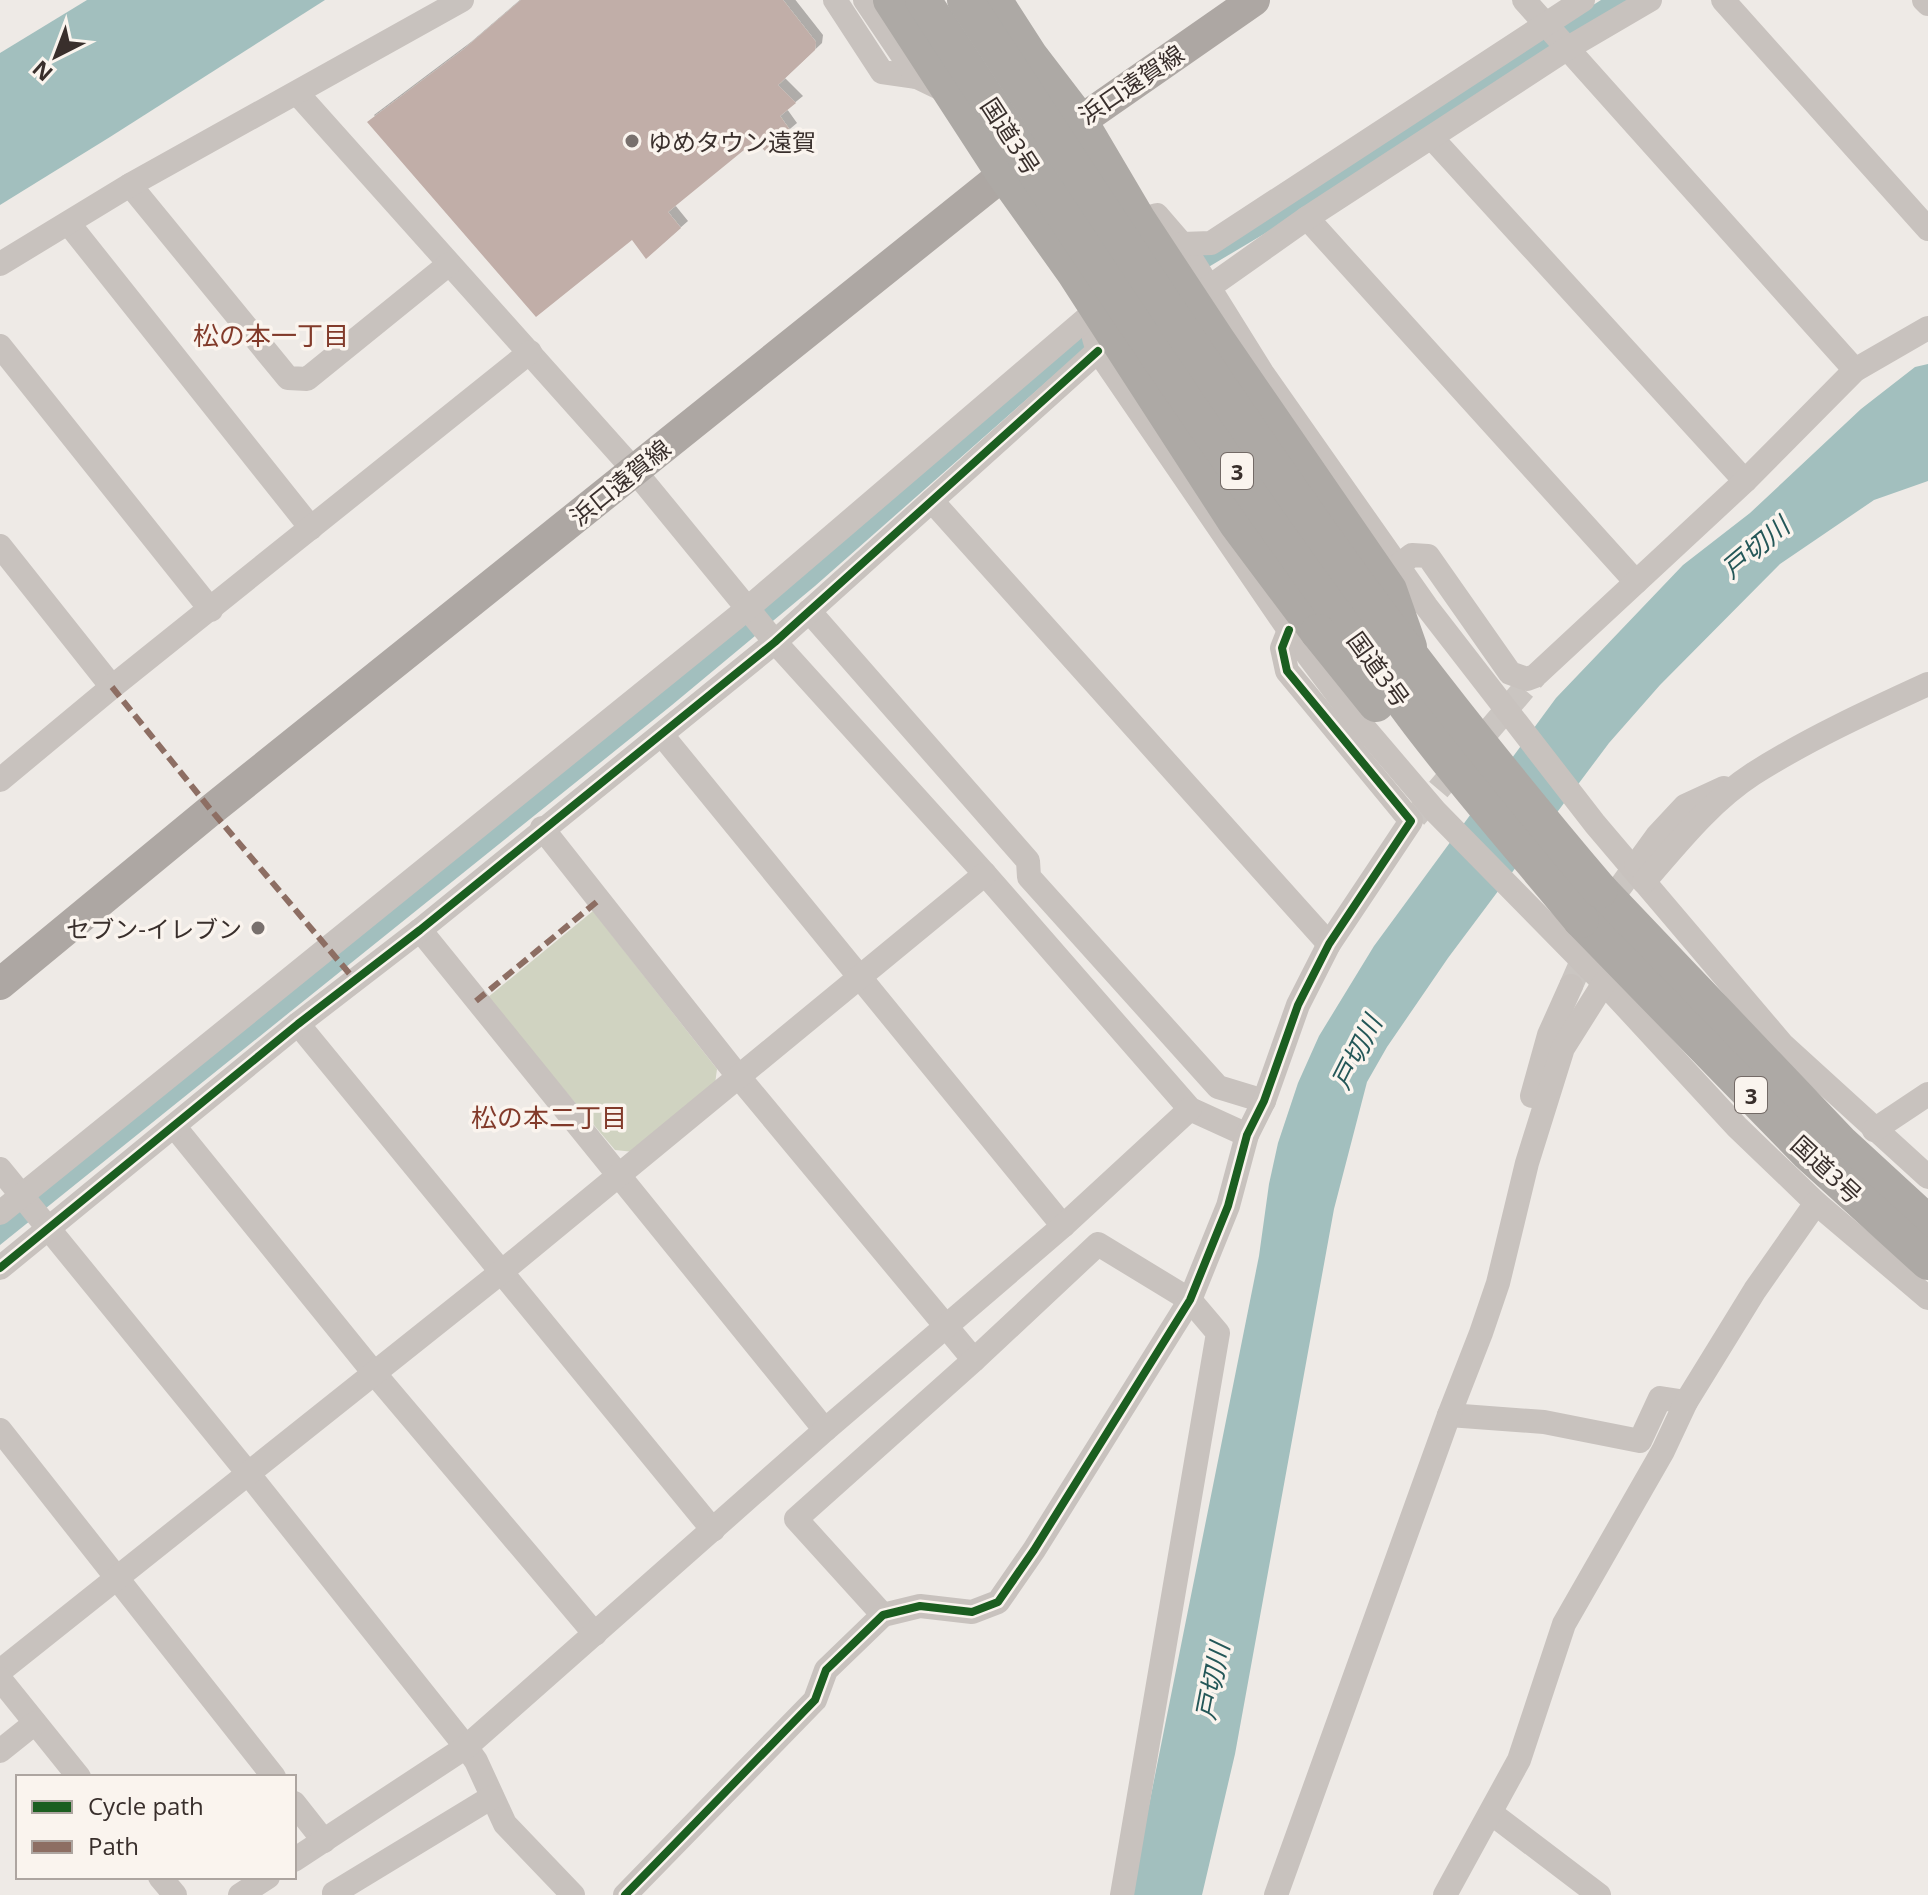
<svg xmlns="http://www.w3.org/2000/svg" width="1928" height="1895" font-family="'Open Sans','Noto Sans JP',sans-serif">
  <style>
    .green { fill: #d0d3c1 }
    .water { fill: #a2bfbe }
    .building { fill: #c1aea8; filter: url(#shadow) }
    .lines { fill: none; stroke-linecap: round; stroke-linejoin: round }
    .minor-tunnel { stroke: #cac5c1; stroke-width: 24; stroke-dasharray: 24 12; stroke-linecap: butt }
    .minor { stroke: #c8c2be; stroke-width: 24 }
    .major { stroke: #ada7a3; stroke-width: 32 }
    .highway { stroke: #ada9a5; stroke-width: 36 }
    .highway-bridge { stroke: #ada9a5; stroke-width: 36 }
    .quiet { stroke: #8d6e63; stroke-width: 6; stroke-dasharray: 12 6; stroke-linecap: butt }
    .cycleway-casing { stroke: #faf4ee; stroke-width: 13 }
    .cycleway { stroke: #1b5e20; stroke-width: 8 }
    .poi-dot { fill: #78706d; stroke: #faf4ee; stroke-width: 3 }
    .labels { text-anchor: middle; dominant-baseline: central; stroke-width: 7; stroke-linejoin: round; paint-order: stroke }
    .shield { fill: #faf4ee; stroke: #736a66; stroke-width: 2 }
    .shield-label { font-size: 22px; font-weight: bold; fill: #392f2c }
    .street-label { font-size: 24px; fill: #392f2c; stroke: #faf4ee }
    .poi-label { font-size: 24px; fill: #392f2c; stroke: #faf4ee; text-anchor: start }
    .neighbourhood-label { font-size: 26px; fill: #823a2a; stroke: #faf4ee }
    .water-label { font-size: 26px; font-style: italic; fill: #245758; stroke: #faf4ee }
  </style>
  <defs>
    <filter id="shadow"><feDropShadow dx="7" dy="-7" stdDeviation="0" flood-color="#0004"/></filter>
  </defs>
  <rect width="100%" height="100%" fill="#eeeae6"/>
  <path class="green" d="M593 911 717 1069 715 1084 634 1152 615 1150 487 998Z"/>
  <g class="water">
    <path d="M87 0H325L110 137 0 205V53Z"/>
    <path d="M1601 0H1628L1274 228 1143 306 1060 370 815 586 672 705 0 1245V1223L1074 335Z"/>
    <path d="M1928 364V481L1874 500 1780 564 1660 685 1609 743 1448 958 1387 1047 1367 1082 1334 1209 1235 1754 1202 1895H1131L1259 1256 1269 1184 1278 1143 1298 1083 1319 1036 1374 946 1556 698 1683 565 1750 513 1861 409 1915 367Z"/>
  </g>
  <path class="building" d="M521 0H783L816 42 815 50 778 85 796 103 780 116 790 130 765 151 755 141 668 212 681 228 646 259 632 240 536 317 367 122 464 49Z"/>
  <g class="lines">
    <g class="minor-tunnel">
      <path d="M1415 817 1535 676"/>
      <path d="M1571 986 1605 908 1636 865"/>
    </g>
    <g class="minor">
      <path d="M835 0 882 72 917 77 950 93"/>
      <path d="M865 0 917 77"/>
      <path d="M1524 0 1855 370"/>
      <path d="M1723 0 1928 229"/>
      <path d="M1924 0 1928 4"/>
      <path d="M297 93 634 470 775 642 985 874 1190 1109 1247 1135"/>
      <path d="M1432 138 1745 481"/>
      <path d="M130 185 288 378 307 379 449 264"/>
      <path d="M1307 218 1636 582"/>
      <path d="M1138 220 1157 215 1182 244 1263 374 1426 606 1595 824 1782 1044 1928 1177"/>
      <path d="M69 224 311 528"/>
      <path d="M1182 244 1211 243 1583 0"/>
      <path d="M0 264 130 185 462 0"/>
      <path d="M1208 288 1307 218 1568 48 1650 0"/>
      <path d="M1094 338 1098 351 1289 630 1349 710 1436 812 1604 983 1737 1127 1816 1203 1928 1298"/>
      <path d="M0 346 211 610"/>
      <path d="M932 501 1329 944"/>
      <path d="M0 546 112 687"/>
      <path d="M1399 565 1412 555 1428 556 1510 673 1527 679 1535 676 1745 481 1855 370 1928 328"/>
      <path d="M809 611 1028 861 1029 877 1218 1087 1264 1101"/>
      <path d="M662 735 1063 1226"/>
      <path d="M0 780 112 687 530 352"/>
      <path d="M542 828 738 1076 974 1360"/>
      <path d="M1636 865 1657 836 1685 806 1724 788"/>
      <path d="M1644 882C1677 844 1710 802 1753 774 1808 739 1869 711 1928 684"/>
      <path d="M420 930 825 1430"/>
      <path d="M298 1024 713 1530"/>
      <path d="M1532 1096 1549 1035 1571 986"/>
      <path d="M174 1126 374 1373 595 1634"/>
      <path d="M1874 1130 1928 1094"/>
      <path d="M0 1169 247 1472 466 1747 476 1761 505 1824 573 1895"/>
      <path d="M0 1213 748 608 1087 318"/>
      <path d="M0 1268 298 1024 420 930 775 642 1098 351"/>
      <path d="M1449 1415 1544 1422 1640 1441 1660 1398 1686 1402"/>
      <path d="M0 1430 274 1777"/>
      <path d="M883 1615 796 1519 974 1360 1098 1244 1190 1300 1218 1333 1122 1895"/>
      <path d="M0 1671 500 1273 985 874"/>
      <path d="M0 1679 79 1777"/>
      <path d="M0 1751 35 1723"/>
      <path d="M294 1803 324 1841"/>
      <path d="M1491 1813 1599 1895"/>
      <path d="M294 1860 466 1747 825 1430 1063 1226 1190 1109"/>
      <path d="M160 1877 175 1895"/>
      <path d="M240 1895 268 1877"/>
      <path d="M336 1895 334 1893 492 1797"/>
      <path d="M625 1895 815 1700 826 1670 883 1615 920 1606 972 1612 998 1602 1034 1550 1190 1300 1228 1206 1247 1135 1264 1101 1298 1005 1329 944 1411 821 1287 671 1282 648 1289 630"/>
      <path d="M1276 1895 1449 1415 1481 1333 1498 1283 1527 1163 1563 1048 1604 983"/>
      <path d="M1445 1895 1519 1760 1564 1624 1663 1451 1686 1402 1755 1290 1816 1203"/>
    </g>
    <path class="major" d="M0 984 211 810 1004 174 1254 0"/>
    <g class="highway">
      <path d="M891 0 1004 174 1074 272 1237 524 1318 632"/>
      <path d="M994 0 1030 56 1079 120 1138 220 1217 340 1389 590 1409 647"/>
      <path d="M1600 890 1840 1142 1928 1223"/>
      <path d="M1581 920 1808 1153 1928 1262"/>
    </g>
    <g class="highway-bridge">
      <path d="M923 0C1080 242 1239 483 1412 714 1465 785 1525 852 1581 920"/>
      <path d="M965 0C1081 177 1195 355 1317 528 1405 653 1501 773 1600 890"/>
      <path d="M1318 632 1376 704"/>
    </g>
    <g class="quiet">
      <path d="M112 687 211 810 354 979"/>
      <path d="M476 1001 599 900"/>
    </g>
    <defs>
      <g id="cycleway">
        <path d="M0 1268 298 1024 420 930 775 642 1098 351"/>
        <path d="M625 1895 815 1700 826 1670 883 1615 920 1606 972 1612 998 1602 1034 1550 1190 1300 1228 1206 1247 1135 1264 1101 1298 1005 1329 944 1411 821 1287 671 1282 648 1289 630"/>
      </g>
    </defs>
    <use href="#cycleway" class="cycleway-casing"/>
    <use href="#cycleway" class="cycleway"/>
  </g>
  <g class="poi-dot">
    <circle cx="632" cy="141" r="8"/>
    <circle cx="258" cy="928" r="8"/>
  </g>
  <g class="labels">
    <g class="shield">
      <rect x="1221" y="453" width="32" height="36" rx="6"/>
      <rect x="1735" y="1077" width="32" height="36" rx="6"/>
    </g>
    <g class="shield-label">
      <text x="1237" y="471">3</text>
      <text x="1751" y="1095">3</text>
    </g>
    <g class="street-label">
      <text transform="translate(1131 84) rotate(-34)">浜口遠賀線</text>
      <text transform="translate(1011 136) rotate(57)">国道3号</text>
      <text transform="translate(620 482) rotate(-39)">浜口遠賀線</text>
      <text transform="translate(1379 669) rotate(54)">国道3号</text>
      <text transform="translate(1827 1169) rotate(43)">国道3号</text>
    </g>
    <g class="poi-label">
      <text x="648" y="141">ゆめタウン遠賀</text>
      <text x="242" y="928" text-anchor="end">セブン-イレブン</text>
    </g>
    <g class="neighbourhood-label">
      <text x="271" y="335">松の本一丁目</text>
      <text x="549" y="1117">松の本二丁目</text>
    </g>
    <g class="water-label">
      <text transform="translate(1755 547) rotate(-40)">戸切川</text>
      <text transform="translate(1356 1052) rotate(-63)">戸切川</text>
      <text transform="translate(1212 1681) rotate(-79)">戸切川</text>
    </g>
  </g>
  <rect x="16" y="1775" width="280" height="104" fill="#faf4ee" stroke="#ada5a0" stroke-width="2"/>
  <rect x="32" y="1801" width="40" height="12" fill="#1b5e20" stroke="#ada5a0" stroke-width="2"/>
  <text x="88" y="1815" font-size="24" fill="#392f2c">Cycle path</text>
  <rect x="32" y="1841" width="40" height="12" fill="#8d6e63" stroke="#ada5a0" stroke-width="2"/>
  <text x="88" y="1855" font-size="24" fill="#392f2c">Path</text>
  <g transform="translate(56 56) rotate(222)" stroke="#faf4ee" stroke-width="6" paint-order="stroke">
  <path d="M0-6L14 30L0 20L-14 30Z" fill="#392f2c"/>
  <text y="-12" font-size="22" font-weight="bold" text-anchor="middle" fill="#392f2c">N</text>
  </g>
</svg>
